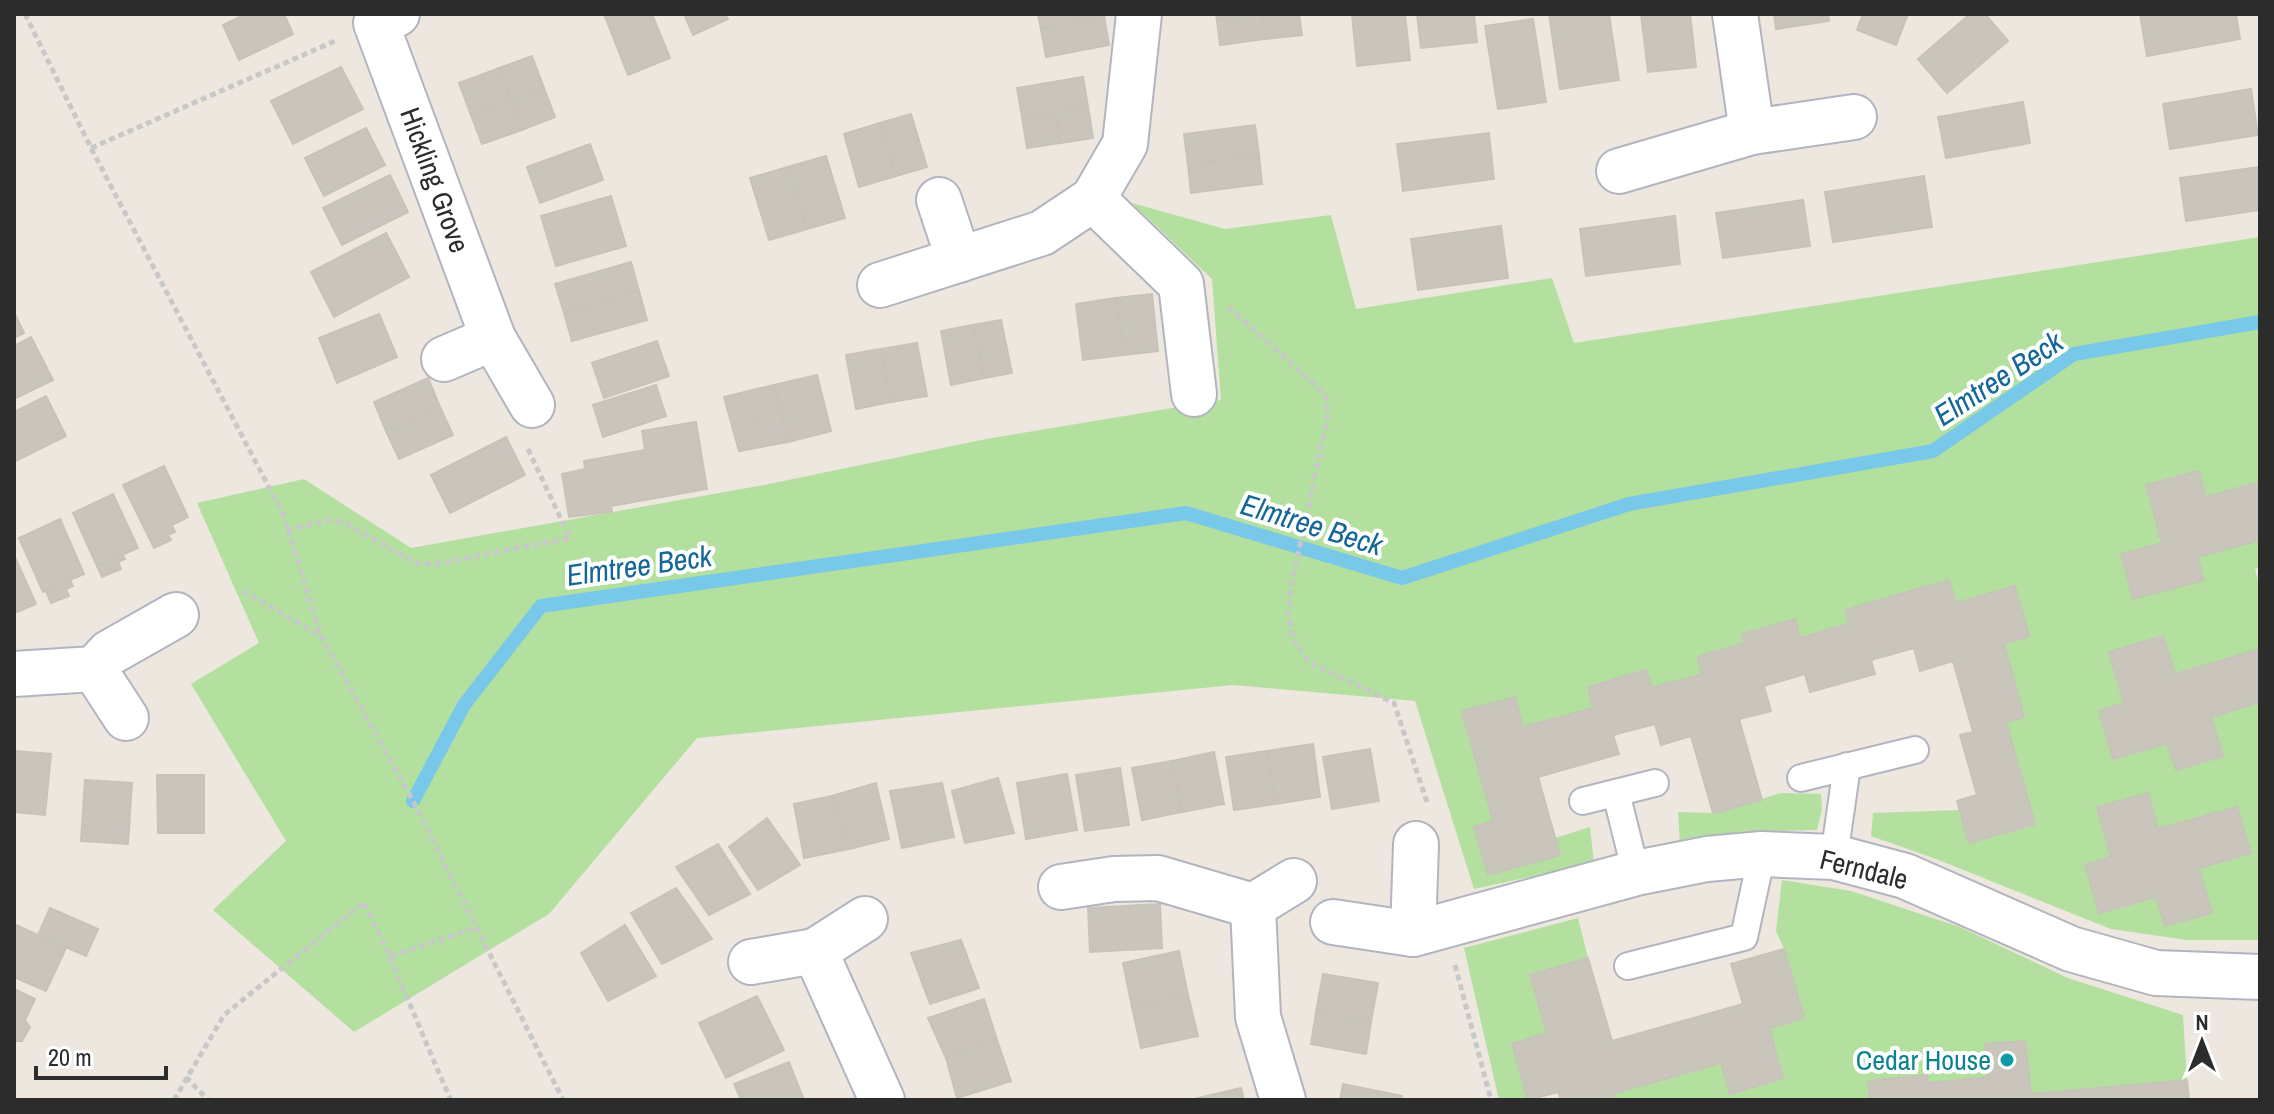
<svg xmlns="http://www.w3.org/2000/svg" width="2274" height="1114" font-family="'Archivo Narrow',sans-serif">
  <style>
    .green { fill: #b3e09f }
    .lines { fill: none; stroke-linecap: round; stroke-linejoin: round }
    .stream { stroke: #78c8e9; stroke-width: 14 }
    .building { fill: #c9c5bd; stroke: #c8c3b9; stroke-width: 2 }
    .service-casing { stroke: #b2b5bf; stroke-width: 30 }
    .minor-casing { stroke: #b2b5bf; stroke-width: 48 }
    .path { stroke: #c8c8c8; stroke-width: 5; stroke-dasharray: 6 4; stroke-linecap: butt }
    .service { stroke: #fff; stroke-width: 26 }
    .minor { stroke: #fff; stroke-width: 44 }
    .culture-dot { fill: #0f9aa8; stroke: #fff; stroke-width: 3 }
    .labels { text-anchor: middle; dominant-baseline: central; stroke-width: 8; stroke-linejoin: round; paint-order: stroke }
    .street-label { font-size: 28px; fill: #2c2c2c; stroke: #fff }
    .culture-label { font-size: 28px; fill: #0d838f; stroke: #fff; text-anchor: end }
    .water-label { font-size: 30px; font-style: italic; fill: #146798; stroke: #fff }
  </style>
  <rect width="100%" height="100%" fill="#ede7df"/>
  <g class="green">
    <path d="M1132 203 1225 229 1331 215 1356 309 1552 278 1574 343 2260 237V567L2255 569 2260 587V940H2187L2111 929 1936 859 1871 836 1873 813 1960 810 1970 843 2035 824 2006 722 2024 717 2004 644 2029 636 2015 587 1956 603 1949 581 1845 609 1849 624 1800 638 1795 619 1743 633 1745 643 1698 657 1702 674 1652 688 1646 670 1588 686 1593 708 1523 727 1515 697 1463 711 1493 821 1555 838 1590 827 1594 863 1474 889 1415 701 1233 685 697 738 549 914 354 1032 213 910 286 841 191 684 259 643 197 503 304 479 411 548 764 485 986 439 1221 400 1212 279Z"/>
    <path d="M1781 793 1821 794 1822 809 1817 830 1738 832 1680 845 1678 812 1713 813Z"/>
    <path d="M1782 880 1851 891 1960 927 2068 978 2183 1015 2187 1080 2031 1094 2025 1041 1985 1044 1988 1077 1928 1083 1926 1075 1869 1081 1870 1100H1614L1612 1094 1721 1063 1730 1094 1783 1078 1769 1028 1804 1018 1784 949 1776 931Z"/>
    <path d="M1578 918 1588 958 1530 975 1547 1033 1512 1044 1528 1100H1499L1464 948Z"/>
  </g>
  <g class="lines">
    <path class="stream" d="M413 801 464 705 541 606 1186 513 1402 578 1629 504 1933 451 2074 354 2260 322"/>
  </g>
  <g class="building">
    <path d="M246 14H284L293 34 239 60 223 25Z"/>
    <path d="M604 14H652L670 58 628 75Z"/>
    <path d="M684 14H725L728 19 693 35Z"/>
    <path d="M1038 14H1103L1104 16 1041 29Z"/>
    <path d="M1216 14H1258L1217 20Z"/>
    <path d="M1262 14H1299L1302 35 1265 39Z"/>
    <path d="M1262 14 1265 39 1220 45 1217 20Z"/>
    <path d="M1352 14H1405L1410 60 1357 66Z"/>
    <path d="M1417 14H1474L1477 42 1421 48Z"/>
    <path d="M1549 14H1609L1619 80 1560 89Z"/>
    <path d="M1641 14H1690L1696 67 1648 72Z"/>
    <path d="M1774 14H1828L1829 21 1776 29Z"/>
    <path d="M1863 14H1908L1896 45 1857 30Z"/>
    <path d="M1970 14H1985L2008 41 1947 93 1918 59Z"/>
    <path d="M2140 14H2236L2240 39 2147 56Z"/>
    <path d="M1104 16 1109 45 1046 57 1041 29Z"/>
    <path d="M1533 19 1546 102 1498 109 1485 26Z"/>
    <path d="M532 56 544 88 511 101 499 68Z"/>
    <path d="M341 67 363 109 293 144 271 101Z"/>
    <path d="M499 68 511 101 471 115 459 83Z"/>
    <path d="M1083 77 1088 107 1022 117 1017 88Z"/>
    <path d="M544 88 555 117 522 130 511 101Z"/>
    <path d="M2251 89 2258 135 2170 149 2163 104Z"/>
    <path d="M511 101 522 130 482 144 471 115Z"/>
    <path d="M2023 102 2030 143 1946 158 1938 117Z"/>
    <path d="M1088 107 1093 138 1060 143 1055 112Z"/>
    <path d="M1055 112 1060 143 1027 148 1022 117Z"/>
    <path d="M911 114 927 167 896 176 880 123Z"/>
    <path d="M880 123 896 176 859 187 844 134Z"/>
    <path d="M1255 125 1259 155 1188 165 1184 134Z"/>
    <path d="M366 128 385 165 324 196 305 158Z"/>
    <path d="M1489 133 1494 179 1403 191 1397 144Z"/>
    <path d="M590 144 603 180 540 203 527 167Z"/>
    <path d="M1259 155 1262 184 1191 193 1188 165Z"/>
    <path d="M826 156 845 218 807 229 788 167Z"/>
    <path d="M788 167 807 229 769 240 750 178Z"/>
    <path d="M2260 167V210L2186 221 2180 178Z"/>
    <path d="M390 175 408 212 342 245 323 208Z"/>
    <path d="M1924 176 1932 227 1833 242 1825 192Z"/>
    <path d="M611 196 626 246 556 266 541 216Z"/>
    <path d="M1803 200 1810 246 1723 258 1716 213Z"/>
    <path d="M1675 216 1680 264 1586 276 1580 229Z"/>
    <path d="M1501 226 1508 278 1418 290 1411 239Z"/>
    <path d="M386 233 409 277 334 317 311 272Z"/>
    <path d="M631 262 639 291 564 313 555 284Z"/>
    <path d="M639 291 647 320 572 341 564 313Z"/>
    <path d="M1152 294 1158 351 1124 355 1116 298Z"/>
    <path d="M1116 298 1124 355 1083 360 1076 304Z"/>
    <path d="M14 312 24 333 14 338Z"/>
    <path d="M379 314 397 357 337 383 319 338Z"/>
    <path d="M1001 320 1012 373 984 378 973 325Z"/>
    <path d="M973 325 984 378 951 385 941 331Z"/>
    <path d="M31 337 53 380 14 399V346Z"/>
    <path d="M657 341 669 376 604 398 592 363Z"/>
    <path d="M917 343 927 396 891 402 881 349Z"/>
    <path d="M881 349 891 402 856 409 846 355Z"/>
    <path d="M817 375 831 431 788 442 774 385Z"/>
    <path d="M428 378 440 407 386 431 374 402Z"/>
    <path d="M656 385 666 416 603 437 593 405Z"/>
    <path d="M774 385 781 413 732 426 724 397Z"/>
    <path d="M46 396 66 436 14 462V412Z"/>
    <path d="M440 407 453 435 399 459 386 431Z"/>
    <path d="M781 413 788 442 739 451 732 426Z"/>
    <path d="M696 422 707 489 611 506 612 512 569 517 562 474 585 469 584 461 645 450 642 431Z"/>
    <path d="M506 437 525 475 450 513 431 475Z"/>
    <path d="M164 466 188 517 172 525 175 532 168 535 171 540 154 548 123 485Z"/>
    <path d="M2199 471 2205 497 2260 482V540L2198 557 2204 580 2133 599 2121 554 2162 543 2146 485Z"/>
    <path d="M113 494 138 548 97 566 73 513Z"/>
    <path d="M60 519 84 574 43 592 19 538Z"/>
    <path d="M122 554 125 559 118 562 121 569 102 577 97 566Z"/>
    <path d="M14 555 36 604 17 612 14 608Z"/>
    <path d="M70 580 73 586 66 589 69 596 51 603 46 591Z"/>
    <path d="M1949 580 1956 603 2015 586 2029 636 2004 644 2024 717 2006 722 2035 824 1969 843 1957 801 1977 795 1960 735 1973 732 1953 661 1920 671 1914 648 1871 660 1875 674 1810 692 1805 674 1764 686 1771 711 1739 719 1762 800 1713 813 1691 736 1661 745 1655 724 1613 735 1619 754 1538 777 1560 855 1488 875 1474 827 1493 821 1462 711 1515 697 1523 727 1593 708 1588 687 1646 670 1652 688 1702 674 1698 657 1745 643 1742 634 1795 619 1800 638 1849 624 1845 610Z"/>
    <path d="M2163 636 2175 674 2260 649V702L2211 717 2223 756 2176 770 2167 743 2113 759 2099 711 2124 703 2109 652Z"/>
    <path d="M1313 744 1320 797 1275 804 1267 751Z"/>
    <path d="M1370 749 1379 801 1332 809 1323 757Z"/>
    <path d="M14 751 51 754 45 815 14 812Z"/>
    <path d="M1267 751 1275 804 1234 810 1226 757Z"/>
    <path d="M1214 752 1224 804 1182 812 1172 761Z"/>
    <path d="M1172 761 1182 812 1142 820 1132 768Z"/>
    <path d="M1120 768 1129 825 1085 831 1076 775Z"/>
    <path d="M1067 774 1077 830 1026 839 1017 783Z"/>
    <path d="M157 775H204V833H158Z"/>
    <path d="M998 778 1014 833 965 843 952 791Z"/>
    <path d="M85 780 132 783 128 844 81 841Z"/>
    <path d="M876 783 889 839 849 849 832 796Z"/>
    <path d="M942 783 954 837 902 848 890 791Z"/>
    <path d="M2148 793 2158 829 2237 807 2251 853 2199 868 2212 913 2165 926 2156 897 2099 913 2085 865 2111 857 2097 807Z"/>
    <path d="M832 796 849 849 804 858 794 804Z"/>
    <path d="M767 818 800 865 758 890 729 847Z"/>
    <path d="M718 844 750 894 709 915 676 867Z"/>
    <path d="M676 888 712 939 662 964 631 913Z"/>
    <path d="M1160 904 1162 948 1090 952 1088 908Z"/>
    <path d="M50 908 98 929 86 956 38 935Z"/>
    <path d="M14 924 66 948 46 991 14 977Z"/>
    <path d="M625 925 656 976 608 1001 581 953Z"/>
    <path d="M961 940 979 988 930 1004 911 953Z"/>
    <path d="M1784 949 1804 1018 1769 1028 1783 1078 1730 1094 1721 1063 1612 1094 1614 1100H1561L1558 1092 1528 1100 1512 1044 1547 1033 1530 975 1588 958 1612 1041 1743 1004 1731 964Z"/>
    <path d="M1179 951 1188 995 1132 1007 1123 963Z"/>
    <path d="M1323 974 1378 983 1371 1022 1316 1012Z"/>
    <path d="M14 989 35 999 25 1020 30 1027 22 1041H14Z"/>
    <path d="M1188 995 1198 1036 1141 1048 1132 1007Z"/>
    <path d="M757 996 784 1050 726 1078 699 1023Z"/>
    <path d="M984 999 996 1037 946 1058 928 1018Z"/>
    <path d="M1316 1012 1371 1022 1366 1054 1311 1044Z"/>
    <path d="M996 1037 1011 1081 957 1098 946 1058Z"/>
    <path d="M2025 1041 2031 1094 2187 1080 2189 1100H1870L1868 1081 1927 1075 1928 1083 1988 1077 1985 1044Z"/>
    <path d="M789 1062 804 1100H741L734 1084Z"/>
    <path d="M1343 1084 1402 1096 1401 1100H1340Z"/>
    <path d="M1241 1088 1244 1100H1190Z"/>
  </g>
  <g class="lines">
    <defs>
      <g id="service">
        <path d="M1801 778 1915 750"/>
        <path d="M1616 793 1636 873"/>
        <path d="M1583 801 1655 783"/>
        <path d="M1834 857 1847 766"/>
        <path d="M1628 966 1744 937 1762 854"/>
      </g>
      <g id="minor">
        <path d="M397 14 376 23 493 338 532 405"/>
        <path d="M1735 14 1752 132"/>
        <path d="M1619 171 1752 132 1854 117"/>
        <path d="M1093 199 1181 284 1194 394"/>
        <path d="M939 200 959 260"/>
        <path d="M880 285 1042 233 1093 199 1125 144 1139 14"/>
        <path d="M444 359 493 338"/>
        <path d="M94 669 126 718"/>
        <path d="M14 674 94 669 109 653 176 615"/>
        <path d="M1061 887 1114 879 1158 878 1253 906 1294 881"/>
        <path d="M1253 906 1258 1017 1283 1100"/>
        <path d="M865 919 815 951 882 1100"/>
        <path d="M1333 922 1413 934 1636 873 1707 859 1762 854 1834 857 1905 876 2071 949 2156 973 2260 977"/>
        <path d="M1413 934 1416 844"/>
        <path d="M751 962 815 951"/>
      </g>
    </defs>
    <use href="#service" class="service-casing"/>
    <use href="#minor" class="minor-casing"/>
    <g class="path">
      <path d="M25 14 91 148 283 514 321 636 413 801 563 1100"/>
      <path d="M91 148 335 41"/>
      <path d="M1229 307 1325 394 1328 415 1291 587 1288 612 1293 639 1309 662 1394 703 1427 802"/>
      <path d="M287 530 329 520 345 523 416 563 436 564 570 538 527 447"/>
      <path d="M243 591 321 636"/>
      <path d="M391 956 475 928"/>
      <path d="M1455 965 1491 1100"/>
      <path d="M186 1077 208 1100"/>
      <path d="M174 1100 224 1015 364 902C396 966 421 1034 451 1100"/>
    </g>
    <use href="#service" class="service"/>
    <use href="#minor" class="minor"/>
  </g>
  <circle class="culture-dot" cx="2007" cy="1060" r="8"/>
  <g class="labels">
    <g class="street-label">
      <text transform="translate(435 180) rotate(70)">Hickling Grove</text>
      <text transform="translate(1864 869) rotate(14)">Ferndale</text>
    </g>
    <g class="culture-label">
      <text x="1991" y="1060">Cedar House</text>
    </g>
    <g class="water-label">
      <text transform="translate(1998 378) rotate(-33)">Elmtree Beck</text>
      <text transform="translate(1312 524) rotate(17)">Elmtree Beck</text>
      <text transform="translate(639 565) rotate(-8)">Elmtree Beck</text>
    </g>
  </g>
  <rect width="2274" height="1114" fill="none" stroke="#2c2c2c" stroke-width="32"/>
  <g transform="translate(2202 1042)" stroke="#ffffff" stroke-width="6" paint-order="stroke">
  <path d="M0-6L14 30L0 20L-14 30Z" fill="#2c2c2c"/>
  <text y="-12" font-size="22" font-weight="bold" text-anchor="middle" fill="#2c2c2c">N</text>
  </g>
  <path d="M36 1066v12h130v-12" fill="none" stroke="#2c2c2c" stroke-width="4"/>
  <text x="48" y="1066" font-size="24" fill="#2c2c2c" stroke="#ffffff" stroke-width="6" paint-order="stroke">20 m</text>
</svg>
